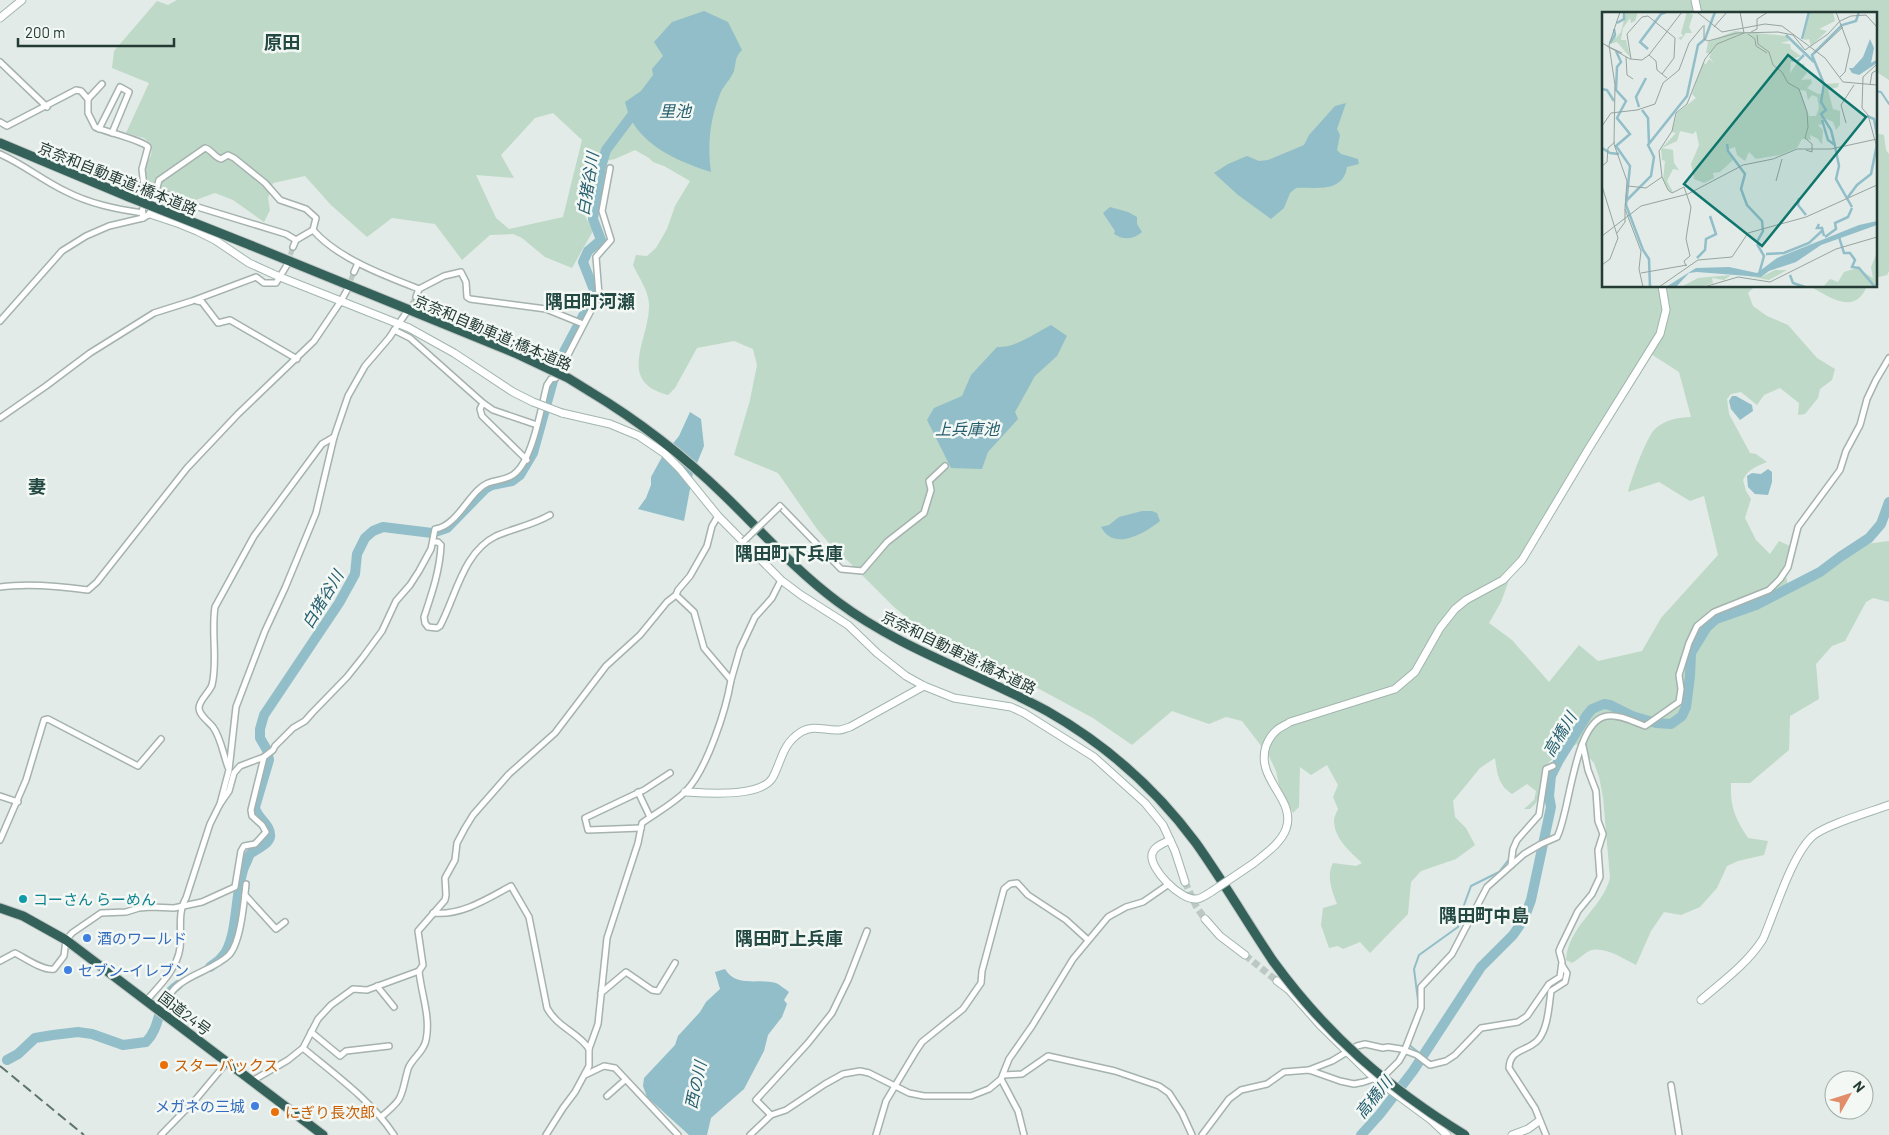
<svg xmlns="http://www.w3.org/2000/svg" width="1889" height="1135" font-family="Barlow,'Noto Sans JP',sans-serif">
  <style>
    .green { fill: #bed9c7; fill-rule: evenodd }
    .water { fill: #91bec9 }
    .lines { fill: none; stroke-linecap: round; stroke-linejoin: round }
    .stream { stroke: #91bec9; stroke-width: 2 }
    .river { stroke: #91bec9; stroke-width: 10 }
    .street-tunnel { stroke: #bcc8c3; stroke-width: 5; stroke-dasharray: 5 2.5; stroke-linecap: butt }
    .secondary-tunnel { stroke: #bcc8c3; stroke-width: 7; stroke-dasharray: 7 3.5; stroke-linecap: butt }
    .street-casing { stroke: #a5b2ae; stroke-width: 8 }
    .secondary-casing { stroke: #a2b5af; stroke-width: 9 }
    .highway-casing { stroke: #c2c8c6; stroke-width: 11 }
    .street { stroke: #fff; stroke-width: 5 }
    .secondary { stroke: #fff; stroke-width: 7 }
    .highway { stroke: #34625b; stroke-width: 9 }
    .rail { stroke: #5f7570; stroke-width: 2; stroke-dasharray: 10 5; stroke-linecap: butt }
    .street-bridge-casing { stroke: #a5b2ae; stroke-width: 8; stroke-linecap: butt }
    .secondary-bridge-casing { stroke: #a2b5af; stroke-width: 9; stroke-linecap: butt }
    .highway-bridge-casing { stroke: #c2c8c6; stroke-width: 11; stroke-linecap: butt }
    .street-bridge { stroke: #fff; stroke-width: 5 }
    .secondary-bridge { stroke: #fff; stroke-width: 7 }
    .highway-bridge { stroke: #34625b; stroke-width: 9 }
    .culture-dot { fill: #0f9aa8; stroke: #f3f8f5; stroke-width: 2 }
    .shop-dot { fill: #3f7fe0; stroke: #f3f8f5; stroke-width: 2 }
    .food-dot { fill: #e8710a; stroke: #f3f8f5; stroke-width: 2 }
    .labels { text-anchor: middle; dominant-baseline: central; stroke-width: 5; stroke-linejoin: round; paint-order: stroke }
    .street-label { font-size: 15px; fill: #243a35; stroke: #f3f8f5 }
    .culture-label { font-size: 15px; fill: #0d838f; stroke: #f3f8f5; text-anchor: start }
    .shop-label { font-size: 15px; fill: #366cbe; stroke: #f3f8f5; text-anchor: start }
    .food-label { font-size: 15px; fill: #c56008; stroke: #f3f8f5; text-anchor: start }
    .water-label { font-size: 16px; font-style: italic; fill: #265e6e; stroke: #f3f8f5 }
    .quarter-label { font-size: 18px; font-weight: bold; fill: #234942; stroke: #f3f8f5 }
    .inset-river { fill: none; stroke: #91bec9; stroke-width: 2.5 }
    .inset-road { fill: none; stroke: #96a4a0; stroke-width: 1 }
    .view { fill: #0f766e; fill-opacity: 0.15; stroke: #0f766e; stroke-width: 2.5 }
    .inset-edge { fill: none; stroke: #243a35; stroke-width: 2.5 }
  </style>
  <rect width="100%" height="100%" fill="#e2ebe7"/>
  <g class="green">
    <path d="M177 0H1889V80L1875 71V14H1603V286H1755L1748 293 1753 306 1767 316 1788 325 1817 358 1835 369 1832 380 1820 389 1818 398 1805 414 1798 415 1799 403 1780 388 1764 395 1757 405 1741 392 1731 394 1727 399 1729 414 1750 453 1756 454 1767 462C1757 466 1748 469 1743 480L1746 491 1751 499 1745 518 1756 540 1770 554 1779 541 1790 546 1784 566 1788 586 1818 570 1850 546 1889 541V602L1873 598 1866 602 1845 641 1832 646 1816 664 1819 699 1790 716 1789 750 1750 783H1731C1730 807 1735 818 1748 838L1768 841 1764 855 1738 861 1727 866 1717 888 1700 907 1681 915 1664 912 1651 931 1636 965C1624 959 1603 945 1589 951 1583 954 1578 960 1572 963L1566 960C1568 926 1602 909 1610 878L1603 797 1599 777 1594 763 1577 744C1564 751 1546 759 1542 774 1537 790 1544 797 1530 809H1524L1534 800 1536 791 1527 784 1512 794C1498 785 1497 773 1495 758L1480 768 1453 801 1455 817 1466 828 1475 845 1456 859 1421 871 1411 882 1408 914 1370 953 1360 942 1343 949 1338 946 1329 948 1321 925 1323 908 1337 904C1332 891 1326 876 1333 863L1356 866 1362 863C1350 851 1334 839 1334 820 1334 817 1337 812 1338 809L1333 797 1338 785 1327 765 1311 775 1300 767 1299 807 1293 813 1279 785 1276 771 1269 756 1242 721 1226 717 1209 724 1172 711 1132 745 1093 718 1004 670 975 656 937 642 894 607 847 560 840 556 817 529 778 473 734 455 750 400 757 365 753 349 734 341 697 348 675 388 668 395C615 381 650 339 649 305 649 291 639 278 633 265L636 255 647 256 656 248 667 229 675 206 690 181 664 166 653 162 649 158 635 150 615 159 596 163 584 174 582 210 593 231 572 268 545 257 522 238 513 234 490 235 462 260 435 224 392 218 367 237 331 205 305 176 273 183 268 198 270 210 264 222 233 200 215 193 193 201 148 186C147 181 145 175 145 170 146 157 155 160 150 143L144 138 126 133 149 83 112 68 114 51 157 1 168 5ZM553 113 582 140 563 217 509 229 496 218 476 175 514 178 501 155 535 118ZM1651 354 1679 372 1691 417C1678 417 1664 420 1654 430 1646 439 1631 479 1628 492L1659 482 1690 501 1704 496 1718 555 1661 618 1642 651 1598 661 1579 645 1549 682 1512 640 1489 623 1501 602 1509 580Z"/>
    <path d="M1875 133 1884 135 1886 150 1889 154V271L1887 275 1875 278Z"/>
    <path d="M1809 286H1867C1854 317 1829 296 1809 286Z"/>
  </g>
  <g class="water">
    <path d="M704 11 728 22 742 50C734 59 737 60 734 71 731 79 723 86 720 94 710 119 707 145 711 172 683 163 650 150 633 123 629 117 627 109 625 102L641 91 653 75 652 69 663 56 654 42 672 22Z"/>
    <path d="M1346 103 1337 129 1340 135 1337 150 1341 154 1358 159 1359 164 1347 167C1343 193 1317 187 1296 188L1290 193 1284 208 1271 219 1238 195 1214 173 1228 164 1247 156 1259 161 1268 160 1304 145 1309 135 1335 106Z"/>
    <path d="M1110 207 1128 212 1137 217V224L1142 232C1133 240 1123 240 1114 234L1115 231 1103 213Z"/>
    <path d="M1051 325 1067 336 1057 356 1035 376 1015 412 1018 419 988 452 982 469 951 468 927 420 934 408 962 396 971 375 997 347C1016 348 1035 333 1051 325Z"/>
    <path d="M1732 396H1736L1752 405 1753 411 1740 420 1731 409 1729 401Z"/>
    <path d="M690 412 701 419 704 446 693 473 684 521 638 509 646 498 651 485V477L662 457 679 436Z"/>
    <path d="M1768 469 1772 472V482L1768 495 1755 494 1748 487 1747 476 1752 473 1761 474Z"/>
    <path d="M1142 511H1152L1157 513 1160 521C1145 533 1114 552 1101 527L1109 525 1119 517Z"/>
    <path d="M725 969C736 988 758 978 776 983 780 985 785 989 789 992L784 1000 787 1004 782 1017 768 1035 764 1051 744 1089 711 1118 707 1135H689L647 1097 643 1086 644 1078 675 1045 678 1036 700 1012 706 1002 720 989 715 972Z"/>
  </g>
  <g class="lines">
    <g class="stream">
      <path d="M1875 91 1881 92 1889 104"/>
      <path d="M1543 801C1548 790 1545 777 1555 769"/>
      <path d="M1419 1008 1414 969 1419 955 1458 927 1460 916 1471 886 1499 872 1510 858"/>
      <path d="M1408 1044 1423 1056"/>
    </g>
    <g class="river">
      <path d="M210 967C214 964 219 961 222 957 239 939 234 889 245 865 247 862 248 857 250 854 256 849 268 845 270 837 272 825 256 818 255 807L269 760 267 750 260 738V729L264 715 339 603 355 574 357 554 365 538 373 531 383 527 432 533 447 528 485 489 492 485 512 481 520 475 533 453 558 363 584 314 594 290 583 262 588 251 601 240 593 219 601 167 606 150 639 106"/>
      <path d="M7 1060 18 1054 35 1038 53 1035 78 1032 92 1034 123 1045 146 1042C163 1025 155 1001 178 985"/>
      <path d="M1361 1135 1380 1114 1413 1071 1481 967 1513 935 1524 919 1531 900 1551 807 1549 796 1551 776 1559 760 1587 715 1592 709 1604 704 1610 705 1632 716 1656 723 1671 724 1682 716 1686 707 1690 676 1691 653 1707 627 1716 619 1756 605 1820 572 1840 557 1869 538 1881 524 1889 502"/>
    </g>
    <g class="street-tunnel">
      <path d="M288 262 293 247"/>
      <path d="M348 287 354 272"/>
      <path d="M408 310 416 297"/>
    </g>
    <g class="secondary-tunnel">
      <path d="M1185 882 1196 906 1205 919"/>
      <path d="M1245 955 1277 981"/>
    </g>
    <defs>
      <g id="street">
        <path d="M0 62 47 107"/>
        <path d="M88 99 102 84"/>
        <path d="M0 122 7 126 76 90 81 91 88 99V113L95 127C106 132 142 140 148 147L142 169 145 196 142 213 143 218"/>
        <path d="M99 129 120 87 129 92 112 133"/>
        <path d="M0 154C23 164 42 180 65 191 90 204 116 209 143 213"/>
        <path d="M155 190 191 205 286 234 296 240"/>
        <path d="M182 219 191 205"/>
        <path d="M313 230C337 258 385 276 419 289"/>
        <path d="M354 272 358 263"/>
        <path d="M416 297 419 289 444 276 461 272 466 282 467 297 470 299 546 309 583 324"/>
        <path d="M197 301 202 302 218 323 230 320 297 359"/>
        <path d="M0 321 62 251 86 236 109 226 143 218 150 214 159 180 205 148C212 150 214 157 221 159L228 155 234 158 265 183 280 200 306 209 316 218 313 230 296 240 293 247"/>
        <path d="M394 330 410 338 483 403 493 410 537 425"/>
        <path d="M483 403 480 409 482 416 527 460"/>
        <path d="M0 418 46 386 90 353 154 313 192 301 256 277 264 283H276L287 265"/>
        <path d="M780 506 841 569 862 571 887 542 924 513 931 490 929 481 945 466"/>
        <path d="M434 542H438L441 545C440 570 432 593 424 617L425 623 428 627 437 628 440 626C456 596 463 552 496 536 514 528 533 525 550 515"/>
        <path d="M0 587C29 583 59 586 88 590L97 582 187 468 238 414 314 341 341 301 347 290"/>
        <path d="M731 680 740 649 755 617 772 598 781 580"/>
        <path d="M228 767C223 754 221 738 213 727 209 722 199 715 199 708 199 700 209 693 212 685 218 661 211 632 215 607L254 536 322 444 334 437"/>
        <path d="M638 792 650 817"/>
        <path d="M0 796 18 802"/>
        <path d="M220 804 229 791 234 773 240 766 264 757 273 750 275 746 293 728 305 721 312 713 347 677 363 657 382 631 396 601 410 585 419 571 431 549 435 529C453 527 465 503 477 491 489 478 499 483 511 476 532 466 541 407 547 385L551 379 556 378 599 295 596 257 611 240 602 211 610 168"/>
        <path d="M641 828 588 830 585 818 644 790 670 773"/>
        <path d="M0 840 26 780 44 720 48 719 138 766 161 739"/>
        <path d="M1511 865 1513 849 1517 840 1539 815 1546 769 1553 766"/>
        <path d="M245 895 276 929 285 922"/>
        <path d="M433 913C461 916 487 899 511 886L529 917 547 1008C558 1028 579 1033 589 1049"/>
        <path d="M0 961 15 953C25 958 43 971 54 969L64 956 66 940 72 933 101 913 126 912 139 908 151 907 174 908 202 902 235 887 241 851 244 846 255 844 266 832 262 825 252 816 251 810 264 757"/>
        <path d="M377 986 394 1007"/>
        <path d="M601 993 626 972 652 990 658 991 675 963"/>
        <path d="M146 1001C160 985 177 969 180 948 182 931 177 913 186 898L210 824 220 804 229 770 236 707 265 631 285 588 316 513 334 437 348 396 365 366 389 338 406 313"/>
        <path d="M166 1016C168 1009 168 999 171 993 182 976 214 970 229 955 241 942 244 902 246 884"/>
        <path d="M311 1032 340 1056 346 1051 389 1046"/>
        <path d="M303 1048C334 1074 372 1101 394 1135"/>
        <path d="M1309 1070 1332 1061 1357 1046 1365 1044 1383 1048 1388 1047 1401 1049 1417 1055 1430 1065 1446 1061 1455 1055 1481 1028 1518 1022 1527 1016 1549 984 1560 977 1562 962 1559 951 1561 946 1578 911 1592 894 1600 877 1598 850 1603 834 1598 821 1596 791 1588 770 1583 746"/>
        <path d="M585 1075 604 1066 615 1068 678 1135"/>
        <path d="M1003 1075 1022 1074 1048 1056 1115 1071 1159 1086 1169 1093 1182 1113 1192 1135"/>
        <path d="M1001 1079 1018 1111 1024 1135"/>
        <path d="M252 1081 288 1060 303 1048 318 1019 331 1005 353 989 367 990 419 971"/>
        <path d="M1671 1085 1679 1135"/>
        <path d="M607 1096 625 1080"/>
        <path d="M771 1115 756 1100 808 1043 832 1013 848 980 867 931"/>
        <path d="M381 1117C405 1097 400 1098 408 1069 412 1058 424 1052 426 1040 431 1017 421 993 419 971L423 965 418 931 445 900 446 895 445 878 455 860 457 843 465 828 473 815 509 774 555 733 606 666 640 635 667 602 676 595 678 590 690 576 707 546 712 526 718 516"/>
        <path d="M161 1135 197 1098 227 1062"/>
        <path d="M546 1135 563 1108 575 1092 589 1066V1049L598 1024 607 938 638 843 642 823C656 813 673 804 686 791 707 769 726 710 731 680L704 648 694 612 676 595"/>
        <path d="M750 1135 771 1115 786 1110 825 1084 843 1074 860 1071 869 1073 909 1093 924 1096H971L989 1089 1001 1079 1009 1059 1032 1026 1073 959 1108 917 1126 907 1143 902 1169 884"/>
        <path d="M876 1135 886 1101 916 1051 922 1042 963 1009 981 983 982 971 1004 889 1010 884 1017 883 1028 895 1066 920 1088 940"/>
        <path d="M1202 1135 1229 1099 1241 1090 1267 1084 1284 1072 1309 1070 1340 1081 1354 1084 1364 1082 1385 1075 1399 1061 1404 1052 1421 1008V987L1452 954 1487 887 1524 854 1541 844 1557 837C1570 813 1574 720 1607 716 1619 714 1634 722 1645 726L1679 702 1681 689 1679 675 1689 643 1697 626 1714 612 1769 590 1780 579 1788 567 1798 527 1840 470 1846 451 1860 425 1867 399 1876 380 1889 358"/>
        <path d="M1546 1135 1535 1108 1509 1068C1510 1048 1527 1052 1538 1040 1548 1029 1549 1005 1551 991L1565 982 1567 973 1562 965"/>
      </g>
      <g id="secondary">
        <path d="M1695 0 1698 14"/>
        <path d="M0 18 22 0"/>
        <path d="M150 214 180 224 197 231 215 240 249 263 280 277 409 328 454 353 513 392 533 402"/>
        <path d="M562 413 610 424 639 436 664 453 680 469 718 516 781 580 801 595 848 625 877 653 906 676 924 686 954 698 1011 707 1024 713 1094 757 1145 803 1163 825 1175 851 1185 882"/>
        <path d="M685 792C706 793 762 798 773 777 782 760 782 744 801 732 814 724 825 731 839 730 842 730 846 728 850 727L924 686"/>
        <path d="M1170 840C1164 843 1154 846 1152 854 1149 869 1181 901 1197 899 1202 898 1206 895 1211 892"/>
        <path d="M1254 863C1265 854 1281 843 1286 829 1297 799 1255 780 1266 746 1268 741 1272 734 1277 730 1280 727 1286 725 1290 722L1395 689 1415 672 1440 628 1455 609 1466 600 1503 580 1522 560 1589 448 1660 334 1666 310 1662 286"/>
        <path d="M1205 919 1220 936 1245 955"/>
        <path d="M1277 981 1289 990 1320 1025 1374 1078 1431 1120 1447 1135"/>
        <path d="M1701 1000C1723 981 1747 964 1763 939 1775 912 1792 853 1814 835 1828 824 1870 812 1889 805"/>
        <path d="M1512 1135 1528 1129 1539 1121"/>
      </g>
      <g id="highway">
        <path d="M0 143 129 197"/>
        <path d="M250 245 515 353"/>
        <path d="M589 391C639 421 684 456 725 496 762 532 796 571 838 602 902 650 978 673 1047 711 1105 744 1156 789 1196 843 1223 881 1247 922 1273 961"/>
        <path d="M0 908 23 916 66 940 323 1135"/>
      </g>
    </defs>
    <use href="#street" class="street-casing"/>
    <use href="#secondary" class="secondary-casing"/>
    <use href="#highway" class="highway-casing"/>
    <use href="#street" class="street"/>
    <use href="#secondary" class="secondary"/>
    <use href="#highway" class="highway"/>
    <path class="rail" d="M0 1066 84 1135"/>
    <defs>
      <path id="street-bridge" d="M744 541 780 506"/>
      <g id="secondary-bridge">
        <path d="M533 402 562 413"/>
        <path d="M1211 892 1254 863"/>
      </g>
      <g id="highway-bridge">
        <path d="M129 197 250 245"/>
        <path d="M515 353 568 378 589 391"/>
        <path d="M1273 961C1326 1034 1388 1088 1465 1135"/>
      </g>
    </defs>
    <use href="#street-bridge" class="street-bridge-casing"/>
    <use href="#secondary-bridge" class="secondary-bridge-casing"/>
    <use href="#highway-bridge" class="highway-bridge-casing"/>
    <use href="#street-bridge" class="street-bridge"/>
    <use href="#secondary-bridge" class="secondary-bridge"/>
    <use href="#highway-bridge" class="highway-bridge"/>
  </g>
  <circle class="culture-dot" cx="23" cy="899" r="5"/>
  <g class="shop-dot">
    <circle cx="87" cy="938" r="5"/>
    <circle cx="68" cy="970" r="5"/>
    <circle cx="255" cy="1106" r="5"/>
  </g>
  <g class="food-dot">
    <circle cx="164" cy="1065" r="5"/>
    <circle cx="275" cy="1112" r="5"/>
  </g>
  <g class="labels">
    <g class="street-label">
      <text transform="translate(118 178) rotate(22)">京奈和自動車道;橋本道路</text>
      <text transform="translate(493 332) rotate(23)">京奈和自動車道;橋本道路</text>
      <text transform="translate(959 652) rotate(26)">京奈和自動車道;橋本道路</text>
      <text transform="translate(185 1013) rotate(37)">国道24号</text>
    </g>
    <g class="culture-label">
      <text x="33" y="899">コーさん らーめん</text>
    </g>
    <g class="shop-label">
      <text x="97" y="938">酒のワールド</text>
      <text x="78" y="970">セブン-イレブン</text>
      <text x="245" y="1106" text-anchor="end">メガネの三城</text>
    </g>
    <g class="food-label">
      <text x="174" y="1065">スターバックス</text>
      <text x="285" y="1112">にぎり長次郎</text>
    </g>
    <g class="water-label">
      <text x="675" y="110">里池</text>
      <text transform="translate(587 184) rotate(-81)">白猪谷川</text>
      <text x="967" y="428">上兵庫池</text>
      <text transform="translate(322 599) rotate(-59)">白猪谷川</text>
      <text transform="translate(1559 734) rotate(-59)">高橋川</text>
      <text transform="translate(695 1085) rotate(-78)">西の川</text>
      <text transform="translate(1373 1097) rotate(-51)">高橋川</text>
    </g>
    <g class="quarter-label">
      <text x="282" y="42">原田</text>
      <text x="590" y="301">隅田町河瀬</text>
      <text x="37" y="486">妻</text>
      <text x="789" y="553">隅田町下兵庫</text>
      <text x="1484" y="915">隅田町中島</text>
      <text x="789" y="938">隅田町上兵庫</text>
    </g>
  </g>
  <g transform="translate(1602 12)">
    <rect width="275" height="275" fill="#e2ebe7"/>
    <path d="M24 0H36L33 9 29 11 28 6 21 16 19 28H24L28 45 15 30 8 32 12 21 14 26 19 20ZM85 0 91 3 87 15 90 21H84L79 28 76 26 81 24 79 21ZM208 0H231L233 9 217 17 225 19 209 34 207 27 202 28V25ZM133 19 185 24 187 29 178 31 188 32 189 37 199 44 189 48 188 61 195 51 202 52 205 61 199 68 209 67 210 71 205 76 216 82H221L224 72 237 71 236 75 226 78 231 97 238 99V113L234 118 231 110 220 105 222 112 216 113 221 118 220 133 216 127 208 123 209 128 200 127 195 136 178 143 154 147 147 140 143 149 135 143 133 135 127 137 126 141 132 147 118 160 111 161 112 166 102 171 92 167 89 152 97 133 94 119 91 122 78 119 75 129 60 136 71 138 72 151 77 158 71 157 65 169 71 180H68L61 168 63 149 60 148 59 137 74 121 70 120 75 101 94 86 90 82 101 51 104 52 107 47 112 51 107 45 109 42 104 41 106 30ZM198 78 204 79 206 88 210 83 215 85 217 96 214 104H207ZM275 240V275H221L228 267 236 270 242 260 255 256 271 266 269 255ZM173 258H185L167 268 140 263 161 264ZM129 263 122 268 110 266 111 271 99 275 81 274 96 266Z" fill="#bed9c7" fill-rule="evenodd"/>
    <path d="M268 27 272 36 269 51 274 48 275 51 257 63 250 61 247 56H251L261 45ZM275 209V213L219 233 194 250 167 259 159 265 95 260 87 261 74 275H64L94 256 127 255 155 261 175 246 257 213Z" fill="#91bec9"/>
    <path class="inset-river" d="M15 11 22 7V0M184 23 212 50M200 27 207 0M8 31 13 23 12 17M46 37 38 30 59 2 64 0M14 39 19 50 15 55 14 78 24 89 15 106 28 122 14 134 28 154 24 193 41 238 47 247 48 275M189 48 196 49 202 43M0 77 5 78 12 89M37 95 34 85 44 66M40 98 46 106 47 132M265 104 272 107 275 123M220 108 226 128 233 133M125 132 126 139 143 162 139 177 145 193 160 209 161 219 155 230M0 136 8 141 17 142M246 185 255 173 269 162 275 132M197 186 196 193 204 203M25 188 49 164 52 145 46 133 85 84 96 33 103 27 113 0M250 195 234 167 237 154 233 134 229 118 219 102 224 98 219 90 222 72 210 43 240 13 254 9 257 0M217 212 215 216H220L222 224M223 225 234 217 233 211 246 205 250 196M237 225 242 241H248L253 248 250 255 257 256 273 275M155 232 162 244 157 262M164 242 182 241 207 231 221 218M95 246 103 238 104 227 114 222 108 204M188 263 191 271 203 275"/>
    <path class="inset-road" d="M18 0 7 33 13 73 12 132 25 169 23 197 39 239 37 257 41 275M95 0 120 20 163 12 180 14 223 46 241 70 275 73M234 0 248 37 243 60 238 65M102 13V27L106 29 135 21 176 20 191 23 203 38 226 22 238 9 249 4 264 3 275 15M112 15 125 0M149 20 155 17V7L166 0M146 22 153 27 154 34 165 41M155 23 156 32 167 40 171 53 180 60 186 71 197 77 205 100 206 115 203 126 210 132V140L204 138M0 31 28 47 40 48 47 43 80 0M5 34 20 41M213 41 241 15M47 43 54 49 55 58 65 66M24 45 25 63 31 67M29 47 25 22 40 5 46 4 73 26 72 46 60 62M275 52 261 65 260 96 266 103 275 136M268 73 270 61 275 58M244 111 239 93 252 73M0 114 9 101 35 98 53 92 61 71 77 58 87 31 101 14M0 154 5 150 6 136 13 130M174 169 180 147M0 174 16 226 8 247 0 253M26 174 44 176 60 165M15 221 23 210V197M0 224 39 194 86 182 141 153 171 147 195 137H229L275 127M84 254 82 249 88 244 84 227 89 195 82 175 70 181 66 178 60 165 57 139 70 119 74 101 85 92 103 47 115 32 142 21 138 0M39 261 85 253M57 275 96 248 130 245 146 221 204 205 275 173M102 275 136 265 168 270 234 237 275 225"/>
    <path class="view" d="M186 43 264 105 160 234 82 172Z"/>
    <rect width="275" height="275" class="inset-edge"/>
  </g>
  <g transform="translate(1849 1095) rotate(51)"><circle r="24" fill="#f3f8f5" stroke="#a0aca8"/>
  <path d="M0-4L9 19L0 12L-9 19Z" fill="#e18d6a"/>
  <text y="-8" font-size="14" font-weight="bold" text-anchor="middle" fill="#243a35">N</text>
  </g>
  <path d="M18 38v8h156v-8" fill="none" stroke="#243a35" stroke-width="2.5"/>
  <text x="25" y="38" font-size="15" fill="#243a35" stroke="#f3f8f5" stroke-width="4" paint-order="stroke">200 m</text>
</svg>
